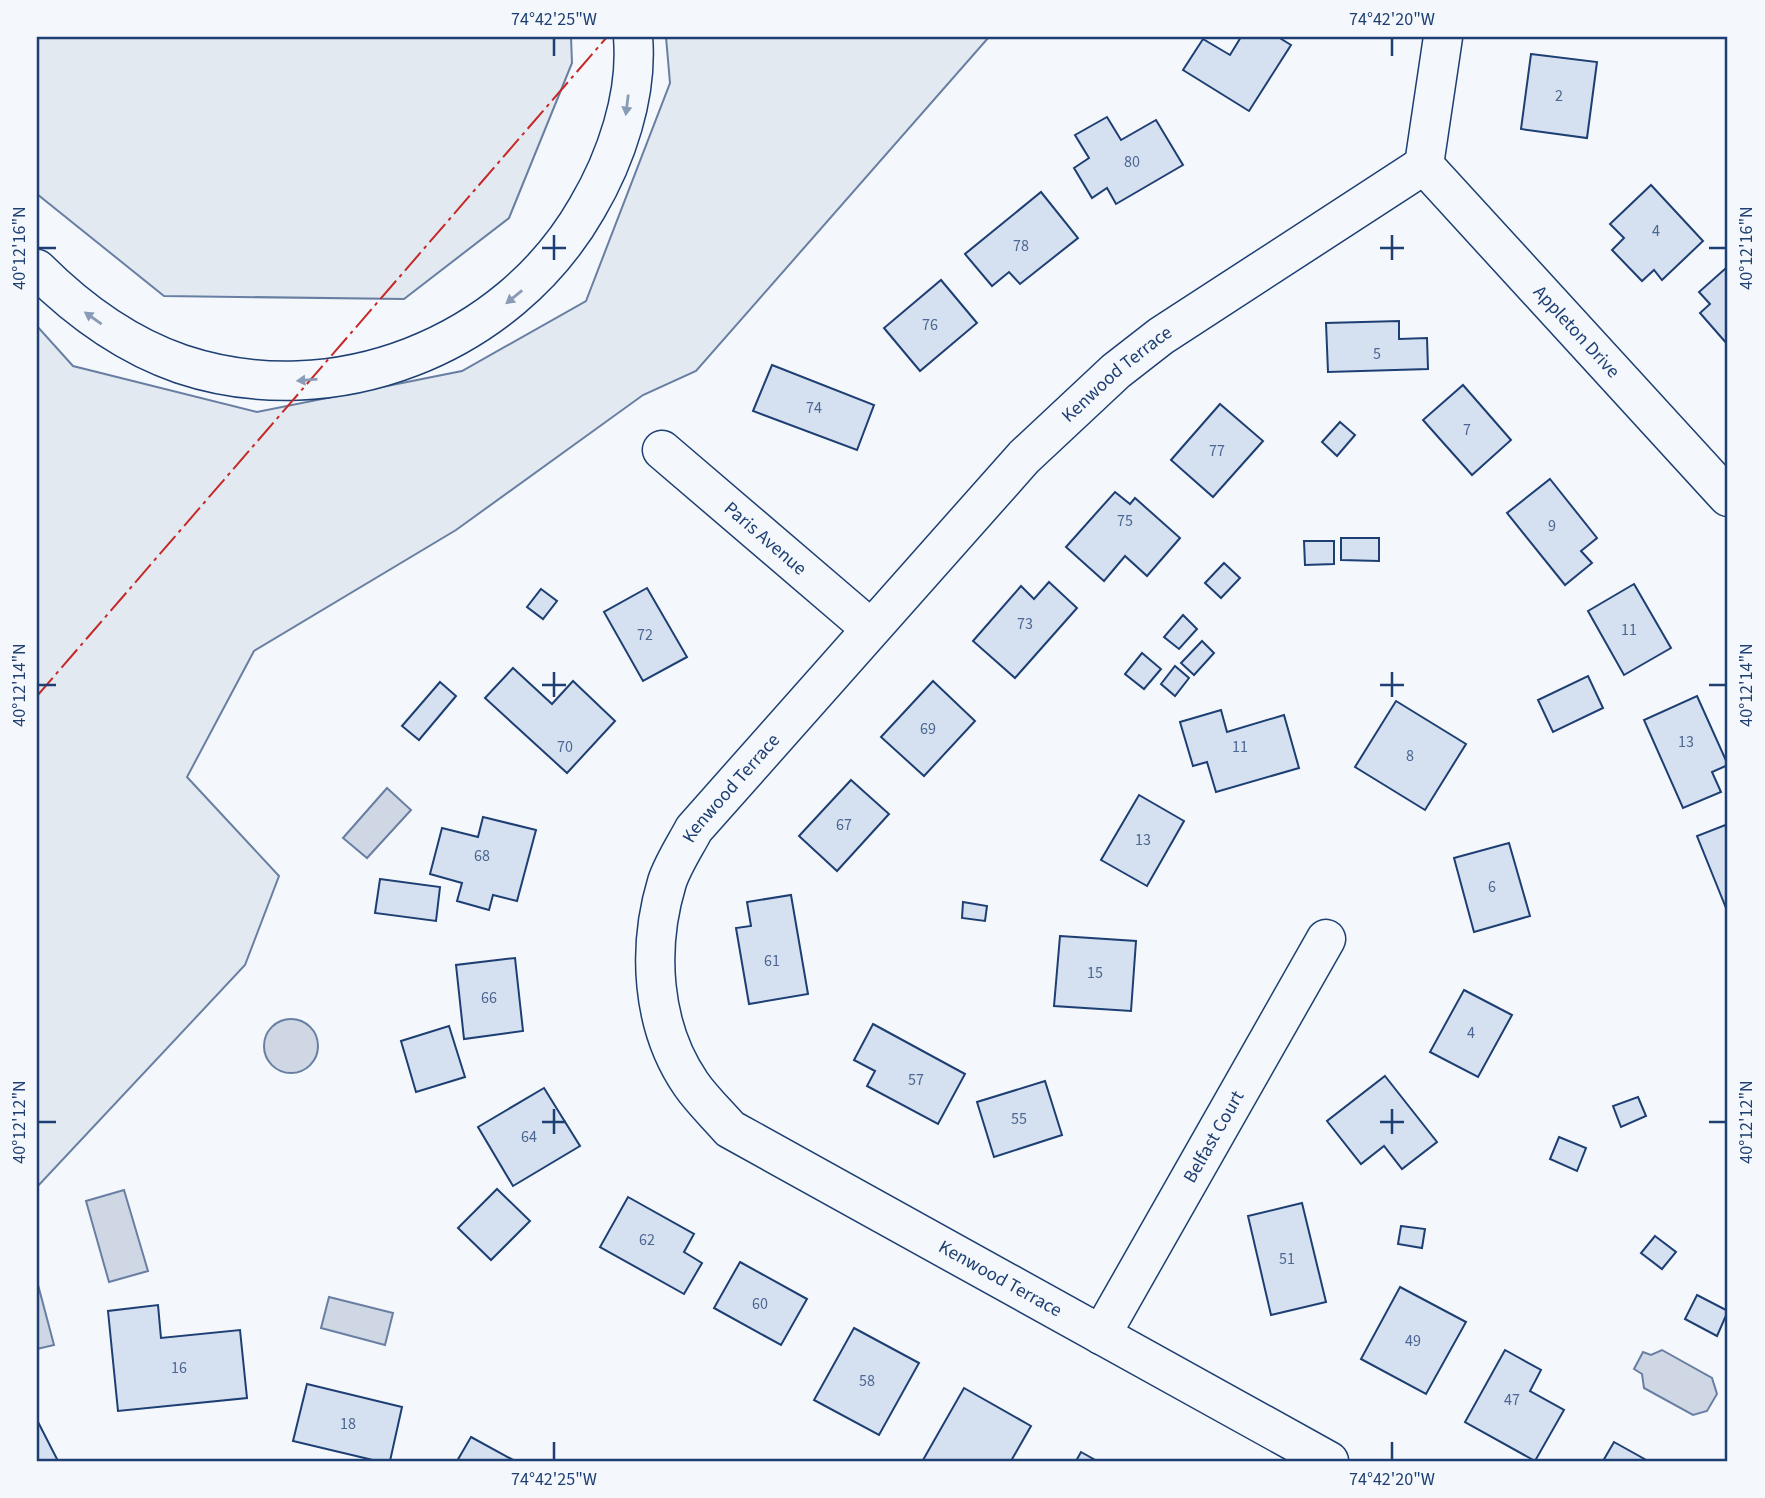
<svg xmlns="http://www.w3.org/2000/svg" width="1765" height="1498" font-family="'Source Sans 3',sans-serif">
  <style>
    .green { fill: #e3e9f0; stroke: #687fa3; stroke-width: 2 }
    .water { fill: #cfd7e4; stroke: #687fa3; stroke-width: 2 }
    .building { fill: #d5e0f0; stroke: #1d3f73; stroke-width: 2 }
    .lines { fill: none; stroke-linecap: round; stroke-linejoin: round }
    .street-casing { stroke: #1d3f73; stroke-width: 41 }
    .highway-casing { stroke: #1d3f73; stroke-width: 41 }
    .street { stroke: #f4f7fb; stroke-width: 38 }
    .highway { stroke: #f4f7fb; stroke-width: 38 }
    .power { stroke: #c62828; stroke-width: 2; stroke-dasharray: 24 5 3.5 5; stroke-linecap: butt }
    .oneway { fill: #889bb7 }
    .ticks { fill: none; stroke: #1d3f73; stroke-width: 2.5 }
    .labels { text-anchor: middle; dominant-baseline: central; stroke-width: 5; stroke-linejoin: round; paint-order: stroke }
    .number-label { font-size: 16px; fill: #4b6792 }
    .street-label { font-size: 19px; fill: #1d3f73; stroke: #f4f7fb }
    .neatline { fill: none; stroke: #1d3f73; stroke-width: 2.5 }
    .ticks-label { font-size: 18px; text-anchor: middle; fill: #1d3f73 }
  </style>
  <rect width="100%" height="100%" fill="#f4f7fb"/>
  <g class="green">
    <path d="M37 37H571L572 63 509 218 404 299 164 296 37 194Z"/>
    <path d="M666 37H989L696 371 643 395 456 530 254 651 187 777 279 876 245 965 37 1187V326L73 366 257 412 462 371 586 301 670 83Z"/>
  </g>
  <g class="water">
    <path d="M387 788 411 810 367 858 343 838Z"/>
    <circle cx="291" cy="1046" r="27"/>
    <path d="M124 1190 148 1271 109 1282 86 1201Z"/>
    <path d="M37 1281 54 1345 37 1349Z"/>
    <path d="M329 1297 393 1313 385 1345 321 1328Z"/>
    <path d="M1662 1350 1712 1378 1717 1394 1707 1411 1693 1415 1644 1388 1642 1374 1634 1369 1643 1352 1651 1355Z"/>
  </g>
  <g class="building">
    <path d="M1241 37H1278L1291 45 1249 111 1183 70 1203 39 1230 55Z"/>
    <path d="M1531 54 1597 62 1587 138 1521 129Z"/>
    <path d="M1107 117 1121 140 1156 120 1183 165 1116 204 1107 188 1092 198 1074 168 1089 158 1075 135Z"/>
    <path d="M1651 185 1703 241 1662 280 1654 270 1642 281 1612 250 1624 238 1610 224Z"/>
    <path d="M1041 192 1078 238 1020 284 1009 272 992 286 965 254Z"/>
    <path d="M1726 268 1728 270V345L1700 313 1710 304 1699 292Z"/>
    <path d="M941 280 977 323 920 371 884 328Z"/>
    <path d="M1399 321V339L1427 338 1428 369 1328 372 1326 323Z"/>
    <path d="M772 365 874 405 857 450 753 411Z"/>
    <path d="M1463 385 1511 440 1472 475 1423 420Z"/>
    <path d="M1220 404 1263 441 1213 497 1171 460Z"/>
    <path d="M1340 422 1355 435 1337 456 1322 442Z"/>
    <path d="M1550 479 1597 538 1581 551 1592 563 1565 585 1507 513Z"/>
    <path d="M1115 492 1130 504 1135 498 1180 538 1147 576 1125 556 1104 581 1066 547Z"/>
    <path d="M1341 538H1379V561L1341 560Z"/>
    <path d="M1304 541H1334V564L1305 565Z"/>
    <path d="M1224 563 1240 578 1221 598 1205 583Z"/>
    <path d="M1049 582 1077 608 1015 678 973 641 1021 586 1034 599Z"/>
    <path d="M1634 584 1671 648 1624 675 1588 611Z"/>
    <path d="M647 588 687 657 643 681 604 612Z"/>
    <path d="M541 589 557 601 543 619 527 607Z"/>
    <path d="M1183 615 1197 629 1179 649 1164 637Z"/>
    <path d="M1202 641 1214 653 1194 675 1181 663Z"/>
    <path d="M1142 653 1161 669 1144 689 1125 674Z"/>
    <path d="M1175 666 1189 678 1175 696 1161 684Z"/>
    <path d="M513 668 552 704 573 681 615 721 567 773 485 698Z"/>
    <path d="M1588 676 1603 708 1553 732 1538 700Z"/>
    <path d="M933 681 975 721 924 776 881 737Z"/>
    <path d="M440 682 456 696 419 740 402 726Z"/>
    <path d="M1697 696 1728 765 1712 772 1721 792 1683 808 1644 720Z"/>
    <path d="M1396 701 1466 744 1425 810 1355 767Z"/>
    <path d="M1221 710 1227 732 1284 715 1299 768 1216 792 1207 762 1193 766 1180 722Z"/>
    <path d="M851 780 889 814 837 871 799 836Z"/>
    <path d="M1139 795 1184 821 1147 886 1101 860Z"/>
    <path d="M483 817 536 830 517 901 493 895 489 910 457 901 462 883 430 874 442 828 478 837Z"/>
    <path d="M1728 824V913L1697 836Z"/>
    <path d="M1509 843 1530 916 1474 932 1454 858Z"/>
    <path d="M380 879 440 887 436 921 375 913Z"/>
    <path d="M791 895 808 994 749 1004 736 928 751 926 747 902Z"/>
    <path d="M963 902 987 906 985 921 962 918Z"/>
    <path d="M1060 936 1136 941 1131 1011 1054 1006Z"/>
    <path d="M515 958 523 1031 464 1039 456 965Z"/>
    <path d="M1464 990 1512 1015 1478 1077 1430 1052Z"/>
    <path d="M873 1024 965 1074 938 1124 867 1086 875 1071 854 1060Z"/>
    <path d="M449 1026 465 1077 416 1092 401 1041Z"/>
    <path d="M1385 1076 1437 1142 1402 1169 1384 1146 1361 1164 1327 1121Z"/>
    <path d="M1045 1081 1062 1135 994 1157 977 1102Z"/>
    <path d="M544 1088 580 1146 513 1186 478 1127Z"/>
    <path d="M1638 1097 1646 1116 1621 1127 1613 1106Z"/>
    <path d="M1559 1137 1586 1148 1577 1171 1550 1159Z"/>
    <path d="M497 1189 530 1221 491 1260 458 1228Z"/>
    <path d="M628 1197 694 1234 684 1252 702 1263 684 1294 600 1247Z"/>
    <path d="M1302 1203 1326 1302 1271 1315 1248 1216Z"/>
    <path d="M1401 1226 1425 1229 1422 1248 1398 1244Z"/>
    <path d="M1655 1236 1676 1252 1662 1269 1641 1253Z"/>
    <path d="M740 1262 807 1299 781 1345 714 1308Z"/>
    <path d="M1400 1287 1466 1322 1426 1394 1361 1359Z"/>
    <path d="M1697 1295 1728 1311 1717 1336 1685 1319Z"/>
    <path d="M158 1305 161 1338 240 1330 247 1398 118 1411 108 1311Z"/>
    <path d="M854 1328 919 1363 879 1435 814 1400Z"/>
    <path d="M1505 1350 1541 1370 1530 1391 1564 1410 1535 1461 1465 1422Z"/>
    <path d="M307 1384 402 1407 390 1461H377L293 1441Z"/>
    <path d="M964 1388 1031 1426 1011 1461 923 1460Z"/>
    <path d="M37 1420 58 1461H37Z"/>
    <path d="M471 1437 515 1461H457Z"/>
    <path d="M1614 1442 1648 1461H1603Z"/>
    <path d="M1081 1452 1097 1461H1076Z"/>
  </g>
  <g class="lines">
    <defs>
      <g id="street">
        <path id="s1" d="M1424 165 1728 497"/>
        <path id="s2" d="M662 450 870 628"/>
        <path id="s3" d="M1101 1335 1326 939"/>
        <path id="s4" d="M1329 1461 730 1129C717 1114 702 1100 691 1084 651 1026 647 948 667 882 673 864 685 846 694 829L1024 457 1116 371 1161 336 1424 165 1443 37"/>
      </g>
      <path id="highway" d="M37 269C78 310 126 345 181 364 334 415 508 346 587 208 616 159 638 95 633 37"/>
    </defs>
    <use href="#street" class="street-casing"/>
    <use href="#highway" class="highway-casing"/>
    <use href="#street" class="street"/>
    <use href="#highway" class="highway"/>
    <path class="power" d="M37 696 607 37"/>
  </g>
  <defs><path id="oneway-solid" d="M-6-.8H1V-3.2L6.5 0L1 3.2V.8H-6Z" transform="scale(1.75)"/></defs>
  <g class="oneway">
    <use href="#oneway-solid" transform="translate(627 105) rotate(97)"/>
    <use href="#oneway-solid" transform="translate(514 297) rotate(141)"/>
    <use href="#oneway-solid" transform="translate(93 318) rotate(-145)"/>
    <use href="#oneway-solid" transform="translate(307 380) rotate(175)"/>
  </g>
  <path class="ticks" d="M554 38V56M1392 38V56M554 235V260M1392 235V260M38 248H56M542 248H566M1380 248H1404M1709 248H1726M554 672V697M1392 672V697M38 685H56M542 685H566M1380 685H1404M1709 685H1726M554 1109V1134M1392 1109V1134M38 1122H56M542 1122H566M1380 1122H1404M1709 1122H1726M554 1442V1460M1392 1442V1460"/>
  <g class="labels">
    <g class="number-label">
      <text x="1559" y="96">2</text>
      <text x="1132" y="162">80</text>
      <text x="1656" y="231">4</text>
      <text x="1021" y="246">78</text>
      <text x="930" y="325">76</text>
      <text x="1377" y="354">5</text>
      <text x="814" y="408">74</text>
      <text x="1467" y="430">7</text>
      <text x="1217" y="451">77</text>
      <text x="1125" y="521">75</text>
      <text x="1552" y="526">9</text>
      <text x="1025" y="624">73</text>
      <text x="1629" y="630">11</text>
      <text x="645" y="635">72</text>
      <text x="928" y="729">69</text>
      <text x="1686" y="742">13</text>
      <text x="565" y="747">70</text>
      <text x="1240" y="747">11</text>
      <text x="1410" y="756">8</text>
      <text x="844" y="825">67</text>
      <text x="1143" y="840">13</text>
      <text x="482" y="856">68</text>
      <text x="1492" y="887">6</text>
      <text x="772" y="961">61</text>
      <text x="1095" y="973">15</text>
      <text x="489" y="998">66</text>
      <text x="1471" y="1033">4</text>
      <text x="916" y="1080">57</text>
      <text x="1019" y="1119">55</text>
      <text x="529" y="1137">64</text>
      <text x="647" y="1240">62</text>
      <text x="1287" y="1259">51</text>
      <text x="760" y="1304">60</text>
      <text x="1413" y="1341">49</text>
      <text x="179" y="1368">16</text>
      <text x="867" y="1381">58</text>
      <text x="1512" y="1400">47</text>
      <text x="348" y="1424">18</text>
    </g>
    <g class="street-label">
      <text stroke="none"><textPath href="#s1" startOffset="226">Appleton Drive</textPath></text>
      <text stroke="none"><textPath href="#s4" startOffset="1636">Kenwood Terrace</textPath></text>
      <text stroke="none"><textPath href="#s2" startOffset="136">Paris Avenue</textPath></text>
      <text stroke="none"><textPath href="#s4" startOffset="1069">Kenwood Terrace</textPath></text>
      <text stroke="none"><textPath href="#s3" startOffset="228">Belfast Court</textPath></text>
      <text transform="translate(1000 1279) rotate(29)">Kenwood Terrace</text>
    </g>
  </g>
  <rect width="1765" height="1498" fill="none" stroke="#f4f7fb" stroke-width="77"/>
  <rect x="38" y="38" width="1688" height="1422" class="neatline"/>
  <g class="ticks-label">
    <text x="554" y="25">74°42'25"W</text>
    <text x="1392" y="25">74°42'20"W</text>
    <text transform="translate(19 248) rotate(-90)" y="6">40°12'16"N</text>
    <text transform="translate(1746 248) rotate(-90)" y="6">40°12'16"N</text>
    <text transform="translate(19 685) rotate(-90)" y="6">40°12'14"N</text>
    <text transform="translate(1746 685) rotate(-90)" y="6">40°12'14"N</text>
    <text transform="translate(19 1122) rotate(-90)" y="6">40°12'12"N</text>
    <text transform="translate(1746 1122) rotate(-90)" y="6">40°12'12"N</text>
    <text x="554" y="1485">74°42'25"W</text>
    <text x="1392" y="1485">74°42'20"W</text>
  </g>
</svg>
